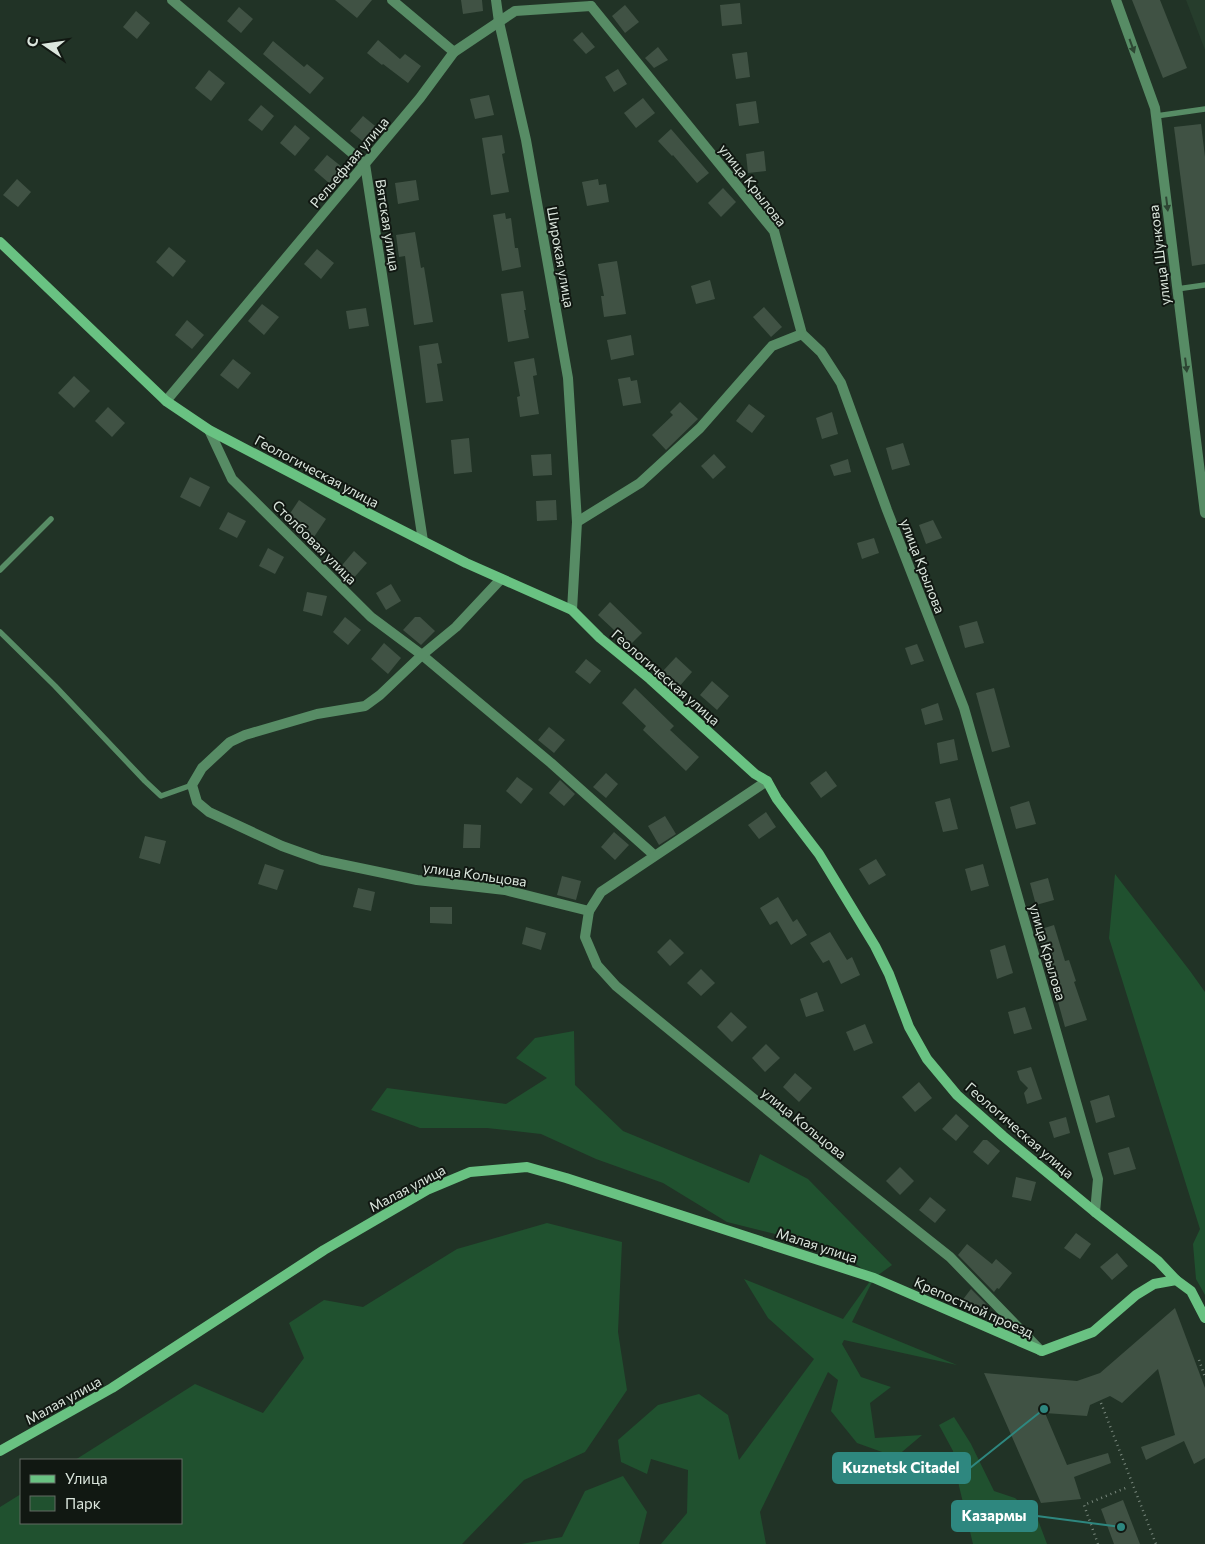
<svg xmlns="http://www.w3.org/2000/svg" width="1205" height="1544" font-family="Commissioner,sans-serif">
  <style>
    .built { fill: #263d2c }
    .green { fill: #20512f }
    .building { fill: #405244 }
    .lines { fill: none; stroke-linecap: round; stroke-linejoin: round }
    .path { stroke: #78877c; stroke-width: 2.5; stroke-dasharray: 1 4; stroke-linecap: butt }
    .lane { stroke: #578c65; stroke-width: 5.5 }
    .street { stroke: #578c65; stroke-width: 10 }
    .secondary { stroke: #69c282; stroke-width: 10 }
    .oneway { fill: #2d4633 }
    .labels { text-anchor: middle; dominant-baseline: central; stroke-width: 4; stroke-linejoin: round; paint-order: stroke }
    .street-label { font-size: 14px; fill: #dbe6dd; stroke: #111812 }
    .leader { fill: none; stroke: #2e877f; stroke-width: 2 }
    .callout-dot { fill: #2e877f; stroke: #111812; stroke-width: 2 }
    .callout { fill: #2e877f; stroke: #2e877f; stroke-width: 2 }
    .callout-label { font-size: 15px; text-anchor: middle; font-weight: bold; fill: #fff }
  </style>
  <rect width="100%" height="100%" fill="#213326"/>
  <path class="built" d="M1186 0H1205V50Z"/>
  <g class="green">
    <path d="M1115 874 1190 971 1205 992V1295L1196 1279 1193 1244 1200 1229 1109 938Z"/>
    <path d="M574 1031 575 1085 623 1131 749 1183 760 1154 808 1179 892 1265 874 1278 852 1322 957 1365 844 1340 842 1344 861 1377 891 1387 870 1403 875 1438 922 1435 896 1457 857 1443 831 1411 838 1380 828 1372 760 1512 766 1544H661L687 1513 688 1470 651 1459 647 1474 621 1462 618 1440 658 1405 699 1394 728 1415 739 1460 814 1359 768 1318 744 1279 843 1319 873 1277 836 1249 727 1222 663 1183 596 1159 541 1134 487 1128H420L371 1110 387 1088 506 1104 547 1078 516 1058 535 1038Z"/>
    <path d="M547 1223 622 1242 618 1332 627 1390 585 1452 524 1480 462 1544H0V1507L21 1494V1523H181V1460H75L195 1384 263 1413 304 1358 289 1323 324 1300 363 1307 457 1249Z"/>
    <path d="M954 1417 971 1444 994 1491 1015 1498 1038 1520 1047 1544H973L959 1486 953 1451 939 1425Z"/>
    <path d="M623 1476 647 1512 639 1544H521L562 1537 585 1491Z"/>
  </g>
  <g class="building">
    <path d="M335 0H372L357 18Z"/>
    <path d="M461 0H482L483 11 463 14Z"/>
    <path d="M1132 0H1160L1187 68 1163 78Z"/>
    <path d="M740 3 742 24 722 26 720 5Z"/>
    <path d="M625 5 639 22 625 33 612 16Z"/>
    <path d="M239 7 253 19 241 33 227 21Z"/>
    <path d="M136 11 150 23 137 39 123 27Z"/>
    <path d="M582 32 595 47 586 54 573 40Z"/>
    <path d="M378 40 400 59 405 54 421 66 408 83 383 64 382 65 367 53Z"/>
    <path d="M273 41 304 67 307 64 324 78 310 94 263 54Z"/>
    <path d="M658 47 668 60 654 68 645 58Z"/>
    <path d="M747 52 750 77 736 79 732 54Z"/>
    <path d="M618 69 627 84 614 92 605 77Z"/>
    <path d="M209 70 225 83 211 101 195 88Z"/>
    <path d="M489 95 494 115 475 119 470 99Z"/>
    <path d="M643 98 655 113 636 128 624 113Z"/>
    <path d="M756 101 759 123 739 126 736 104Z"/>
    <path d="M261 105 274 116 262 131 248 120Z"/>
    <path d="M363 116 380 130 367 145 350 131Z"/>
    <path d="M1201 124 1205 157V264L1192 266 1174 127Z"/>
    <path d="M295 125 310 138 295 156 280 143Z"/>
    <path d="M671 129 709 173 697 183 673 155 672 156 658 141Z"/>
    <path d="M502 135 505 153 502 154 509 192 491 195 482 138Z"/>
    <path d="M764 151 766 171 748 173 746 154Z"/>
    <path d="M327 155 342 167 329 183 314 170Z"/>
    <path d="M17 179 31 192 18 207 3 195Z"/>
    <path d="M598 179 599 185 606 184 609 202 587 206 582 182Z"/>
    <path d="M416 180 419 200 398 204 395 183Z"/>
    <path d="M723 188 736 202 721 217 708 203Z"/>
    <path d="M505 213 506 219 511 218 515 248H518L521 267 502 271 493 215Z"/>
    <path d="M415 232 421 268 424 267 433 322 414 325 405 256 399 257 396 235Z"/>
    <path d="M169 247 186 261 173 277 156 262Z"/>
    <path d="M317 249 334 263 321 279 304 264Z"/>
    <path d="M617 261 626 314 604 317 601 296H604L598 264Z"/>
    <path d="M710 280 715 299 696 304 691 286Z"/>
    <path d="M523 291 526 310H524L529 338 508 342 501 294Z"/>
    <path d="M262 304 279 317 264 335 248 321Z"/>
    <path d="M764 307 782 327 771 337 753 317Z"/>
    <path d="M366 308 369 326 349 329 346 311Z"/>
    <path d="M187 320 204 335 192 349 175 335Z"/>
    <path d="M631 335 634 355 611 360 607 340Z"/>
    <path d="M438 343 442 363 437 364 443 401 426 403 419 346Z"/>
    <path d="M534 358 537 375 533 376 539 414 520 417 517 397 520 396 514 362Z"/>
    <path d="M233 359 251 373 238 389 220 375Z"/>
    <path d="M74 376 90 391 74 408 58 393Z"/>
    <path d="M630 377 631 381 637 380 641 403 623 406 618 379Z"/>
    <path d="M680 402 698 419 666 450 652 435 673 415 670 412Z"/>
    <path d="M749 404 765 416 752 433 736 421Z"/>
    <path d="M108 407 125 423 112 437 95 421Z"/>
    <path d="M832 412 838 434 822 439 816 418Z"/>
    <path d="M469 438 472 472 454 474 451 440Z"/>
    <path d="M903 443 910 465 892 470 886 448Z"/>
    <path d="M551 454 552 475 533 476 531 455Z"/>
    <path d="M714 454 726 467 713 479 701 466Z"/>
    <path d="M848 459 851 472 834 476 830 465Z"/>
    <path d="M190 477 210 487 200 507 180 497Z"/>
    <path d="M299 500 326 519 314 537 287 518Z"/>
    <path d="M556 500 557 520 537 521 536 501Z"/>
    <path d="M228 512 246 521 237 538 219 529Z"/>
    <path d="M933 520 942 538 926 544 919 525Z"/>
    <path d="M874 538 879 553 862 559 857 543Z"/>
    <path d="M268 548 284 557 275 574 259 566Z"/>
    <path d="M354 551 367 563 351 581 338 570Z"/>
    <path d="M391 584 401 601 386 610 376 593Z"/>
    <path d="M307 592 327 596 322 616 303 611Z"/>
    <path d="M610 602 642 633 630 645 598 615Z"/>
    <path d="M345 617 361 630 348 645 333 632Z"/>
    <path d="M415 617H420L435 631 421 645 403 630Z"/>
    <path d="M977 621 984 643 965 648 959 626Z"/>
    <path d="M384 643 401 658 388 674 371 659Z"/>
    <path d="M917 644 924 661 911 665 905 648Z"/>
    <path d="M676 657 692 672 678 688 662 672Z"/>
    <path d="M586 659 601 671 590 684 575 672Z"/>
    <path d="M712 681 729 696 717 710 700 695Z"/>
    <path d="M635 688 674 726 670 730 699 757 686 771 643 730 646 726 622 703Z"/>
    <path d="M994 688 1010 747 992 752 976 693Z"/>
    <path d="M938 703 943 720 925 725 921 709Z"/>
    <path d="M549 727 565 740 554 753 538 740Z"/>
    <path d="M954 739 958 760 940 764 937 743Z"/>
    <path d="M826 771 837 786 821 798 810 783Z"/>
    <path d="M606 773 618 784 606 798 593 787Z"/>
    <path d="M517 777 533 789 521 804 506 791Z"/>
    <path d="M560 780 575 794 564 806 549 793Z"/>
    <path d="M950 798 958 829 943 832 935 802Z"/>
    <path d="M1029 801 1036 824 1016 829 1010 807Z"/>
    <path d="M766 812 776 827 759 839 748 825Z"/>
    <path d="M665 816 676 834 659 845 648 826Z"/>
    <path d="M464 824 481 825 480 848H463Z"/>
    <path d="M614 832 629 845 615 860 601 847Z"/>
    <path d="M145 836 166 841 160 864 139 858Z"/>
    <path d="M876 859 886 875 869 885 859 869Z"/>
    <path d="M265 864 284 870 277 890 258 884Z"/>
    <path d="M983 864 989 886 971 891 965 869Z"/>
    <path d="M562 876 581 881 576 900 557 895Z"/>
    <path d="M1048 878 1054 900 1036 905 1030 883Z"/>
    <path d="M358 888 375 892 371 911 353 907Z"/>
    <path d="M778 897 793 922 797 919 807 935 791 945 777 921 770 925 760 908Z"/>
    <path d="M430 907H452V924L430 923Z"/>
    <path d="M1054 925 1065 961 1069 960 1076 981 1074 982 1087 1020 1065 1027 1038 930Z"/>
    <path d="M526 927 546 933 541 950 522 944Z"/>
    <path d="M830 932 847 960 852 957 860 975 841 984 829 960 823 963 810 943Z"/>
    <path d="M670 939 684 953 670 966 657 952Z"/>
    <path d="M1005 945 1013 973 997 979 990 950Z"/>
    <path d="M701 969 715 983 701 996 687 983Z"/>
    <path d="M817 992 824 1011 806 1017 800 999Z"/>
    <path d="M1025 1007 1032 1029 1014 1034 1008 1012Z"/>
    <path d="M731 1012 747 1027 732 1042 717 1027Z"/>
    <path d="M865 1024 873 1043 854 1051 846 1032Z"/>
    <path d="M766 1044 780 1058 765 1072 752 1058Z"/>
    <path d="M1031 1067 1042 1099 1027 1104 1024 1093 1028 1088 1020 1080 1017 1071Z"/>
    <path d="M795 1073 812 1088 799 1102 783 1087Z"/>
    <path d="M919 1082 932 1098 915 1112 902 1097Z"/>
    <path d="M1109 1095 1115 1117 1096 1123 1090 1101Z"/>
    <path d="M956 1114 969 1126 956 1141 942 1129Z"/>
    <path d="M1066 1117 1070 1133 1054 1138 1049 1122Z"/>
    <path d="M983 1140H987L1000 1151 988 1165 973 1152Z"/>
    <path d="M1129 1147 1136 1169 1114 1175 1108 1153Z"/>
    <path d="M900 1167 914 1181 900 1195 886 1181Z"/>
    <path d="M1016 1177 1036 1182 1031 1201 1012 1197Z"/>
    <path d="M930 1197 946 1210 935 1223 919 1210Z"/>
    <path d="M1076 1233 1091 1244 1080 1259 1064 1248Z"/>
    <path d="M967 1244 992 1264 996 1259 1012 1273 999 1289 997 1288 994 1292 958 1255Z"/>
    <path d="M1117 1253 1128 1266 1112 1280 1100 1267Z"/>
    <path d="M971 1289 986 1304 978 1314 961 1302Z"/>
    <path d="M1175 1308 1205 1388V1458L1194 1464 1184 1441 1146 1460 1141 1447 1175 1435 1158 1369 1122 1403 1110 1396 1090 1405 1087 1416 1045 1413 1067 1465 1108 1453 1111 1463 1074 1477 1081 1499 1041 1503 984 1373 1077 1381 1100 1373Z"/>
    <path d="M1123 1500 1140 1544H1114L1101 1509Z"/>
  </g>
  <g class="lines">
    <g class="path">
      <path d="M1199 1360 1205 1377"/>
      <path d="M1101 1403 1156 1544"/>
      <path d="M1098 1544 1084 1505 1128 1487"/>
    </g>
    <g class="lane">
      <path d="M1156 116 1205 109"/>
      <path d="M1177 289 1205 285"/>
      <path d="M0 570 51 519"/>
      <path d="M0 632 55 686 145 781 161 796 192 785"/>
    </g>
    <g class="street">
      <path d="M172 0 365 164 423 541"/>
      <path d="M392 0 454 52"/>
      <path d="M496 0 499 22 526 140 568 378 577 522"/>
      <path d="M1116 0 1155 108 1205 513"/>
      <path d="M591 6 774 231 802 334 821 352 841 383 887 510 964 708 1098 1179 1095 1212"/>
      <path d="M166 401 420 98 454 52 515 11 591 6"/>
      <path d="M209 430 232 479 371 617 422 655 551 763 654 855"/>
      <path d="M501 579 456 627 422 655 380 695 365 706 317 714 245 735 230 742 202 768 192 785 197 802 209 812 282 846 321 860 417 880 505 890 589 911 585 937 597 965 616 986 842 1171 950 1257 1041 1351"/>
      <path d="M572 610 577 522 640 483 700 428 772 346 802 334"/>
      <path d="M589 911 601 892 767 781"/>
    </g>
    <g class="secondary">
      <path d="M0 242 166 401 209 430 364 511 466 563 572 610 600 638 650 679 755 774 767 781 777 799 819 854 875 946 889 974 909 1027 927 1059 957 1095 1003 1136 1095 1212 1158 1261 1176 1280"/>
      <path d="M0 1451 112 1388 324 1250 427 1190 470 1172 527 1167 566 1178 874 1278 1042 1351 1093 1332 1136 1295 1154 1284 1176 1280 1191 1291 1205 1318"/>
    </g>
  </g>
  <defs><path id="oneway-solid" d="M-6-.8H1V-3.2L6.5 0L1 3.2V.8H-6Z" transform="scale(1.25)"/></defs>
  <g class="oneway">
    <use href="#oneway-solid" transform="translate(1132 46) rotate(70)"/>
    <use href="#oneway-solid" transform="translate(1167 204) rotate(83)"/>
    <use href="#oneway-solid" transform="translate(1186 365) rotate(83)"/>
  </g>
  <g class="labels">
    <g class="street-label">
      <text transform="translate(349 162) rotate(-50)">Рельефная улица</text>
      <text transform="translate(753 185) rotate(52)">улица Крылова</text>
      <text transform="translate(388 225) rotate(81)">Вятская улица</text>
      <text transform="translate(1159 255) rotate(-97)">улица Шункова</text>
      <text transform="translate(561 257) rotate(80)">Широкая улица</text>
      <text transform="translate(317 471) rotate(28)">Геологическая улица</text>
      <text transform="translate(315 542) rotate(45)">Столбовая улица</text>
      <text transform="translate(923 566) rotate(69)">улица Крылова</text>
      <text transform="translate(666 677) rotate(41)">Геологическая улица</text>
      <text transform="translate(475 874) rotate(8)">улица Кольцова</text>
      <text transform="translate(1048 952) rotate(74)">улица Крылова</text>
      <text transform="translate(804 1123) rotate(39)">улица Кольцова</text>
      <text transform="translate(1020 1130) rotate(41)">Геологическая улица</text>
      <text transform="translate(407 1188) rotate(-28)">Малая улица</text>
      <text transform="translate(817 1245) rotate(18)">Малая улица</text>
      <text transform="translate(974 1307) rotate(24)">Крепостной проезд</text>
      <text transform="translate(63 1400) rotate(-29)">Малая улица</text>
    </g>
  </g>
  <path class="leader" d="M1044 1409L970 1468M1121 1527L1037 1516"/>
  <g class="callout-dot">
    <circle cx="1044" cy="1409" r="5"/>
    <circle cx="1121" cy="1527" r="5"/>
  </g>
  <g class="callout">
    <rect x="833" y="1453" width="137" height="30" rx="5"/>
    <rect x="952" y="1501" width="85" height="30" rx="5"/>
  </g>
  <g class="callout-label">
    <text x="901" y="1473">Kuznetsk Citadel</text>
    <text x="994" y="1521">Казармы</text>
  </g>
  <rect x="20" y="1459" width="162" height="65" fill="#111812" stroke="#626a63"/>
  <rect x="30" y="1475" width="25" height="8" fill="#69c282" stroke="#626a63"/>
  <text x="65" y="1484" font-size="15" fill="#dbe6dd">Улица</text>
  <rect x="30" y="1496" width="25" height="15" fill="#20512f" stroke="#626a63"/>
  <text x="65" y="1509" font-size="15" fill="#dbe6dd">Парк</text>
  <g transform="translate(45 45) rotate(283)" stroke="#111812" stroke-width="4" paint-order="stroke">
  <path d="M0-4L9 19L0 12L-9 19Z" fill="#dbe6dd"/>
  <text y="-8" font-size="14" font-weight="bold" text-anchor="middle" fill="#dbe6dd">С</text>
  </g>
</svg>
